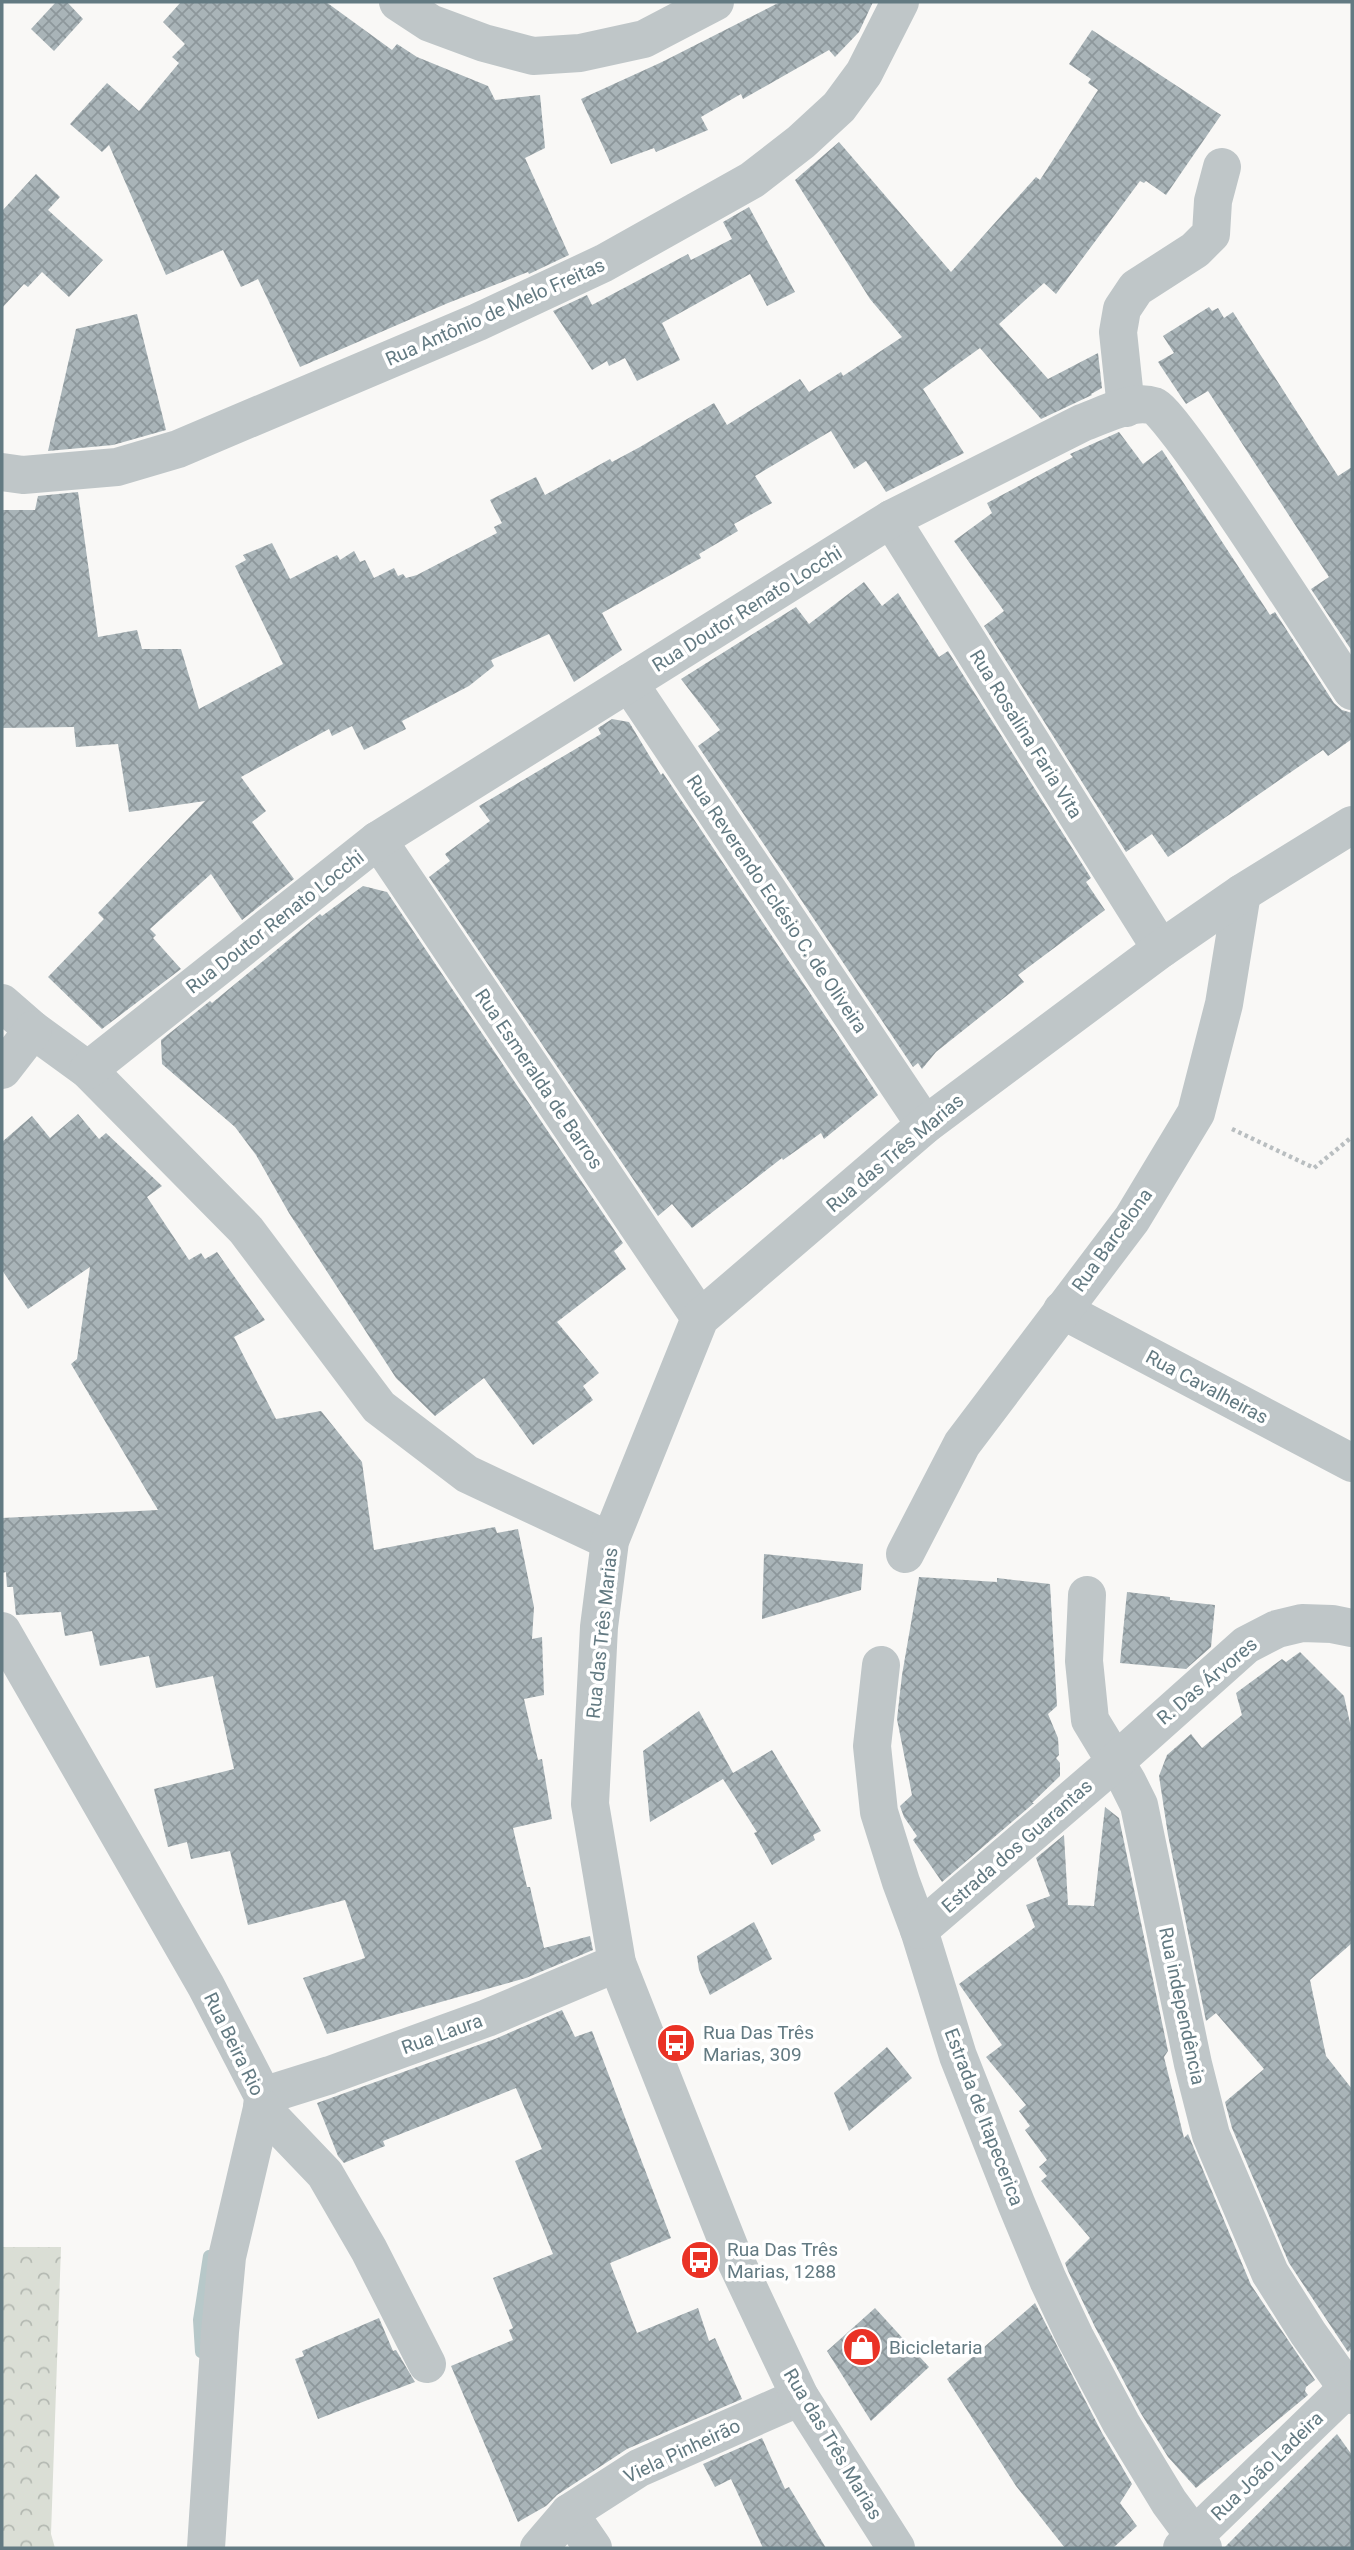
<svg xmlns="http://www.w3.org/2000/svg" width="1354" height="2550" font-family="Roboto,sans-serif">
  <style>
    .forest { fill: url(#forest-crowns) }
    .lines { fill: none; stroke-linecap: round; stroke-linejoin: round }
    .stream { stroke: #b7c8c9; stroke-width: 12 }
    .building { fill: url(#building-cross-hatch) }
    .path { stroke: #b9bec0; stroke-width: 4.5; stroke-dasharray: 3.5 3.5; stroke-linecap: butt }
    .minor { stroke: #bfc6c8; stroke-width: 38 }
    .labels { text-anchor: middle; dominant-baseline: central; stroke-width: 7; stroke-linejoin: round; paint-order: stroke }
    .street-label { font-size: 19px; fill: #637a82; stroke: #fff }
    .poi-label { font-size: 19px; fill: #637a82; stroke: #fff; text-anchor: start }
  </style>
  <defs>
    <pattern id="forest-crowns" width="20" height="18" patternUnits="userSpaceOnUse" patternTransform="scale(1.75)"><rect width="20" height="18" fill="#daded5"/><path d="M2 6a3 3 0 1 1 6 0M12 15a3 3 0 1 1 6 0" fill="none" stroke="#b4b9b2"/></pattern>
    <pattern id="building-cross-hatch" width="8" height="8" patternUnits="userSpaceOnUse" patternTransform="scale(1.75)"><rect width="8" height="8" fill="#a9b4b8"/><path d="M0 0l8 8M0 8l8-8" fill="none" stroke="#8d979b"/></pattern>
  </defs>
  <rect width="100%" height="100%" fill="#f9f8f6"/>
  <path class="forest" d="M2 2247H61L51 2534 55 2548H2Z"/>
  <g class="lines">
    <path class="stream" d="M201 2352 199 2320 209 2256"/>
  </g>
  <g class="building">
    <path d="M56 2H67L83 19 54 51 31 29Z"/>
    <path d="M181 2H326L392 50 397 44 417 57 488 86 495 100 540 95 545 148 525 158 569 255 529 274 528 272 448 303 300 367 258 279 241 287 223 250 166 275 109 145 102 152 70 124 107 83 139 111 179 63 172 57 185 44 163 22Z"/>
    <path d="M780 2H873L859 32 835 57 829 50 743 99 741 94 701 117 708 130 656 152 654 148 611 164 581 99 662 62Z"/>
    <path d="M1092 30 1221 115 1166 195 1146 181 1144 183 1140 181 1056 294 1044 283 999 324 1048 379 1098 353 1102 388 1091 394 1092 395 1041 419 980 348 923 389 964 453 886 492 866 461 854 469 831 431 755 476 772 503 734 524 738 531 699 554 701 558 602 613 622 650 574 682 549 634 491 660 494 666 469 686 402 721 406 729 364 750 352 726 332 736 329 729 241 777 266 811 252 822 294 879 242 920 211 874 150 929 156 935 153 938 181 969 102 1029 48 977 104 919 98 913 205 801 129 812 118 744 76 747 74 727 2 728V510H35L38 496 78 492 98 637 137 630 142 649H181L199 709 283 664 235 566 246 560 243 555 272 543 290 579 337 555 340 560 354 551 360 562 365 560 374 578 394 568 398 576 403 574 406 578 417 575 497 533 494 527 502 523 490 500 536 477 545 495 610 459 612 462 640 447 714 403 727 425 800 379 809 392 841 372 843 376 902 337 870 299 795 180 839 142 951 272 1036 177 1040 180 1098 90 1088 83 1091 79 1069 64Z"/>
    <path d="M36 174 60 197 48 210 103 260 69 297 42 272 28 287 24 284 2 308V211Z"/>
    <path d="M749 207 795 292 767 306 750 274 662 323 680 360 637 381 625 358 609 366 607 361 592 370 553 311 587 295 592 305 688 254 691 260 732 239 723 222Z"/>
    <path d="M1209 307 1212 311 1218 308 1224 318 1233 312 1338 476 1352 467V651L1311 589 1329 577 1208 391 1186 404 1158 362 1174 353 1163 336Z"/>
    <path d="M137 314 166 430 113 445 48 451 76 329Z"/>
    <path d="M1119 432 1143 464 1162 450 1270 615 1275 612 1334 703 1342 710 1352 713V739L1328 756 1323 750 1168 857 1152 834 1126 852 984 626 1004 611 954 541 992 513 987 503 1073 457 1070 454Z"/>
    <path d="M864 582 882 606 898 593 939 657 948 651 1091 878 1086 882 1105 910 1018 975 1024 982 936 1052 922 1069 918 1063 913 1067 698 746 720 730 681 679 796 607 809 624Z"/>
    <path d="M612 719 629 722 661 775 663 773 878 1095 824 1139 821 1133 783 1160 782 1158 692 1228 672 1204 658 1216 429 877 450 861 445 854 490 821 479 806 601 734 598 728Z"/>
    <path d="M363 886 387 892 623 1243 614 1251 626 1269 557 1322 599 1373 583 1386 593 1400 533 1445 484 1378 435 1416 396 1378 289 1213 256 1155 235 1127 162 1064 161 1040 210 1001 212 1003 320 914 322 916Z"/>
    <path d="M78 1114 99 1139 106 1133 162 1186 147 1197 189 1260 201 1253 205 1259 217 1252 265 1320 234 1337 276 1419 321 1411 362 1462 374 1550 495 1527 497 1533 518 1529 534 1607 532 1639 542 1637 544 1695 524 1699 538 1760 542 1759 552 1819 513 1828 527 1887H530L544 1948 590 1936 593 1950 526 1978 327 2034 303 1978 365 1958 345 1900 248 1925 230 1851 191 1859 187 1842 168 1847 154 1789 234 1769 213 1676 156 1688 149 1656 100 1666 92 1631 65 1636 61 1612 16 1615 13 1587H7L6 1572 2 1573V1518L158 1510 71 1364 77 1359 90 1267 28 1309 2 1270V1142L32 1116 50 1138Z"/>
    <path d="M764 1554 863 1564 861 1590 762 1619Z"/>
    <path d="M919 1577 997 1582V1578L1050 1584 1057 1706 1048 1714 1058 1738 1059 1755 1056 1758 1060 1763V1776L1032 1803H1034L942 1882 913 1840 917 1836 904 1817 900 1806 912 1795 897 1719 902 1675Z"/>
    <path d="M1127 1592 1170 1597V1600L1215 1605 1211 1647 1186 1669 1120 1663Z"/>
    <path d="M1300 1652 1344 1696 1352 1732V1943L1310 1980 1326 2056 1352 2089V2348L1348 2352 1289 2263 1232 2128 1225 2102 1264 2069 1216 2013 1206 2021 1168 1835 1159 1776 1167 1755 1191 1734 1202 1748 1242 1715 1236 1693 1282 1659 1286 1662Z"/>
    <path d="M699 1711 733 1773 772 1750 821 1831 813 1835 815 1840 772 1865 754 1833 757 1832 723 1779 650 1822 643 1751Z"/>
    <path d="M1105 1807 1119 1818 1168 2051 1164 2057 1184 2138 1188 2134 1251 2285 1315 2380 1306 2387 1305 2391 1308 2395 1196 2488 1168 2457 1140 2412 1095 2327 1068 2271 1065 2263 1090 2238 1041 2181 1047 2176 1039 2167 1047 2160 1025 2130 1030 2126 1019 2111 1026 2105 986 2057 1002 2045 959 1984 1035 1927 1026 1905 1050 1896 1036 1858 1064 1835 1068 1905 1094 1906Z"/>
    <path d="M754 1922 772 1959 710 1995 699 1970 697 1956Z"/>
    <path d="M562 2010 575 2037 592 2031 671 2238 610 2263 637 2333 698 2308 709 2341 715 2338 742 2399 627 2449 557 2495 546 2506 518 2522 451 2366 513 2340 509 2330 513 2328 493 2278 553 2254 515 2161 542 2149 516 2088 383 2141 385 2146 344 2163 338 2156 317 2103 495 2039Z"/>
    <path d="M887 2047 912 2078 849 2131 834 2093Z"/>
    <path d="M1035 2303 1102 2433 1132 2484 1120 2503 1137 2526 1113 2548H1065L1016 2486 947 2379Z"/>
    <path d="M875 2308 929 2367 871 2421 827 2351Z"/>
    <path d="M379 2318 393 2351 396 2350 415 2382 318 2419 295 2359 304 2356 302 2351Z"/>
    <path d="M1337 2434 1352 2455V2548H1224Z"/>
    <path d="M762 2438 785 2489 789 2487 826 2548H763L731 2479 715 2487 703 2464Z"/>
  </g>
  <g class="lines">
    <path class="path" d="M1232 1129 1314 1168 1352 1137"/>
    <g class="minor">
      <path d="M398 2 430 23 484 43 533 56 580 53 644 39 715 2"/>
      <path d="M1126 408 1118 332 1122 309 1136 288 1195 250 1211 234 1213 201 1222 167"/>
      <path d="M2 472 23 475 117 467 178 449 478 322 604 263 752 180 801 142 839 107 864 73 900 2"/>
      <path d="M891 519 1161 949"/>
      <path d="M629 683 925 1125"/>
      <path d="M378 840 700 1318"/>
      <path d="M2 1003 33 1030 88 1070 246 1230 379 1407 467 1474 610 1541"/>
      <path d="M2 1070 33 1030"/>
      <path d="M88 1070 378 840 891 519 1082 423C1102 416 1132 399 1154 406 1174 413 1328 655 1352 691"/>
      <path d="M1062 1310 1352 1463"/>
      <path d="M905 1554 962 1444 1132 1219 1196 1113 1224 1004 1242 893"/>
      <path d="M1087 1595 1084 1661 1090 1720 1127 1781 1139 1805 1193 2064 1211 2135 1270 2273 1308 2333 1352 2395"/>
      <path d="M2 1631 206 1986 263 2096 262 2108 227 2257 220 2332 206 2548"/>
      <path d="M881 1665 872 1746 879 1812 901 1882 919 1930 958 2056 1016 2203 1048 2280 1075 2337 1121 2423 1169 2502 1203 2548"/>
      <path d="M919 1930 1115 1762 1246 1645 1277 1629 1302 1623 1332 1624 1352 1628"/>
      <path d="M263 2096 330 2075 487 2018 617 1963"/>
      <path d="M262 2108 325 2174 369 2250 427 2364"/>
      <path d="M569 2513 593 2548"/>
      <path d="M539 2548 569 2513 639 2468 800 2397"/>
      <path d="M896 2548 800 2397 731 2251 617 1963 590 1804 599 1627 610 1541 700 1318 925 1125 1161 949 1242 893 1352 825"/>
      <path d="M1182 2548 1352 2384"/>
    </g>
  </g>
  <defs>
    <symbol id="bus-disc" viewBox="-11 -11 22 22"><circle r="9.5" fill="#ea3225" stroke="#fff"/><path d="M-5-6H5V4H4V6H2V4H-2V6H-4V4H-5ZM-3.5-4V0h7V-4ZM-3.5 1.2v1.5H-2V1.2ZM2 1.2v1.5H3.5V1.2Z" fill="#fff"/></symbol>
    <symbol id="shop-disc" viewBox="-11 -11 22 22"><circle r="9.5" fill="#ea3225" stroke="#fff"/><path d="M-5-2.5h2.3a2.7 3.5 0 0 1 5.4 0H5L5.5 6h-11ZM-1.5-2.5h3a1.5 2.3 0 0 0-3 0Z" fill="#fff"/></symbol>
  </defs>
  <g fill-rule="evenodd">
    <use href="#bus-disc" x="654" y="2021" width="44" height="44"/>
    <use href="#bus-disc" x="678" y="2238" width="44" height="44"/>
    <use href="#shop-disc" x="840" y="2325" width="44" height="44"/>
  </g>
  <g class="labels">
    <g class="street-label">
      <text transform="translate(495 312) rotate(-24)">Rua Antônio de Melo Freitas</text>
      <text transform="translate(747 609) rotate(-32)">Rua Doutor Renato Locchi</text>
      <text transform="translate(1026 734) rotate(58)">Rua Rosalina Faria Vita</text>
      <text transform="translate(777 904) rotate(56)">Rua Reverendo Eclésio C. de Oliveira</text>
      <text transform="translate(275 922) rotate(-38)">Rua Doutor Renato Locchi</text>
      <text transform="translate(539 1079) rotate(56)">Rua Esmeralda de Barros</text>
      <text transform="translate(895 1153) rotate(-40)">Rua das Três Marias</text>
      <text transform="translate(1112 1240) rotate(-54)">Rua Barcelona</text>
      <text transform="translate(1207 1387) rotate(28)">Rua Cavalheiras</text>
      <text transform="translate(602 1633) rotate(-84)">Rua das Três Marias</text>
      <text transform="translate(1207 1681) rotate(-40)">R. Das Árvores</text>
      <text transform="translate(1017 1846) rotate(-41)">Estrada dos Guarantas</text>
      <text transform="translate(1182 2006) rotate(78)">Rua independência</text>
      <text transform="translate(442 2034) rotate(-20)">Rua Laura</text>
      <text transform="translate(234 2044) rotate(64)">Rua Beira Rio</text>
      <text transform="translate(984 2117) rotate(69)">Estrada de Itapecerica</text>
      <text transform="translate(833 2444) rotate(59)">Rua das Três Marias</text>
      <text transform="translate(682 2451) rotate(-25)">Viela Pinheirão</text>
      <text transform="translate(1267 2466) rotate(-44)">Rua João Ladeira</text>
    </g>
    <g class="poi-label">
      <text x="703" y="2032">Rua Das Três<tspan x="703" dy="22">Marias, 309</tspan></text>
      <text x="727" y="2249">Rua Das Três<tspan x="727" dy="22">Marias, 1288</tspan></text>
      <text x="889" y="2347">Bicicletaria</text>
    </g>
  </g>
  <rect width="1354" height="2550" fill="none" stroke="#637a82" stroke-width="7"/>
</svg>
